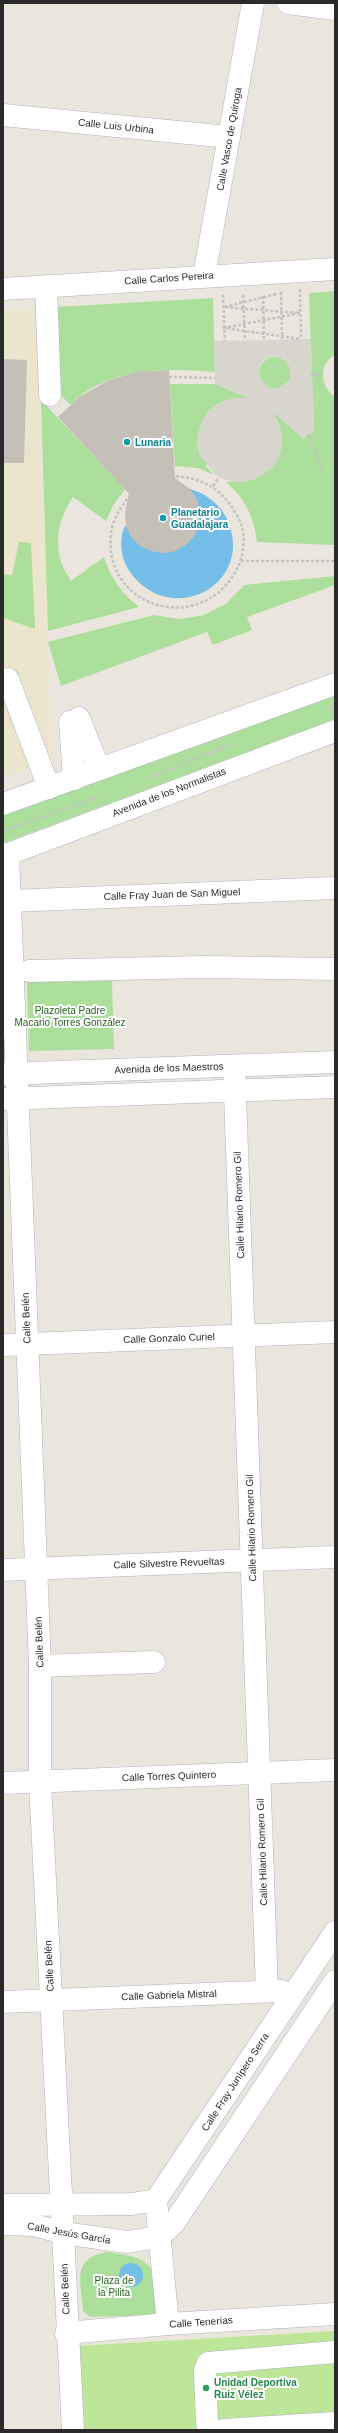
<svg xmlns="http://www.w3.org/2000/svg" width="338" height="2433" font-family="Helvetica,sans-serif">
  <style>
    .education { fill: #ece5cd }
    .green { fill: #acdf9c }
    .pitch { fill: #bde698 }
    .plaza { fill: #d8d5cf; fill-rule: evenodd }
    .water { fill: #75bee8 }
    .building { fill: #c4c0b8 }
    .lines { fill: none; stroke-linecap: round; stroke-linejoin: round }
    .minor-casing { stroke: #b0b1bd; stroke-width: 23 }
    .path { stroke: #c3c3c3; stroke-width: 2.5; stroke-dasharray: 3 2; stroke-linecap: butt }
    .minor { stroke: #fff; stroke-width: 22 }
    .culture-dot { fill: #0f9aa8; stroke: #fff; stroke-width: 1.5 }
    .leisure-dot { fill: #2e9e5b; stroke: #fff; stroke-width: 1.5 }
    .labels { text-anchor: middle; dominant-baseline: central; stroke-width: 4; stroke-linejoin: round; paint-order: stroke }
    .street-label { font-size: 10px; fill: #2a2a2a; stroke: #fff }
    .culture-label { font-size: 10px; font-weight: bold; fill: #0d838f; stroke: #fff; text-anchor: start }
    .park-label { font-size: 10px; fill: #25631e; stroke: #fff }
    .leisure-label { font-size: 10px; font-weight: bold; fill: #27864d; stroke: #fff; text-anchor: start }
  </style>
  <rect width="100%" height="100%" fill="#ebe6dd"/>
  <path class="education" d="M38 308 52 760 3 777V310Z"/>
  <g class="green">
    <path d="M335 291V355C318 364 320 387 335 397V545L257 542C254 516 245 499 226 482L253 480 271 469V410L303 438 314 431 309 293Z"/>
    <path d="M213 298 215 372C166 368 108 367 70 405L59 393 56 307Z"/>
    <circle cx="275" cy="373" r="16"/>
    <path d="M170 384H215L249 398 206 466 214 475 198 468 175 466Z"/>
    <path d="M41 400 125 489 114 504 106 521 73 497C55 524 52 553 71 581L104 557C111 579 121 592 139 607L48 631Z"/>
    <path d="M19 542 31 543 35 629 3 618V574L12 575Z"/>
    <path d="M335 576V585L247 617 252 630 213 645 207 632 61 686 48 642 154 615 180 619 204 615 226 604 244 585Z"/>
    <path d="M335 692V721L312 728 3 843V815Z"/>
    <path d="M112 981 114 1049 29 1051 27 982Z"/>
    <path d="M107 2252C158 2258 156 2269 157 2315L90 2317 83 2311C81 2282 71 2258 107 2252Z"/>
  </g>
  <path class="pitch" d="M335 2331V2430H80L75 2346Z"/>
  <path class="plaza" d="M311 339 314 431 303 439 272 411 278 421 282 434V447L278 460 271 469 253 480 240 482 226 480 215 474 200 456 197 445 198 433 202 421 208 411 220 402 234 398H248L215 384 214 341ZM273 356 284 359 290 368V379L279 388H269L259 377 260 366 263 361Z"/>
  <g class="water">
    <path d="M190 489C205 493 220 504 227 519 257 585 168 631 128 569 121 558 118 536 126 525 153 581 225 541 190 489Z"/>
    <circle cx="131" cy="2275" r="12"/>
  </g>
  <g class="building">
    <path d="M3 359 27 360 24 463H3Z"/>
    <path d="M169 370 175 478 190 489 197 499 200 511V523L195 535 187 544 176 551 164 553 151 551 140 546 131 537 126 525 125 513 129 494 58 417 79 397 107 381 136 372Z"/>
  </g>
  <g class="lines">
    <defs>
      <g id="minor">
        <path d="M288 3 335 9"/>
        <path d="M3 115 229 137"/>
        <path d="M204 276 253 3"/>
        <path d="M46 286 50 395"/>
        <path d="M3 289 335 269"/>
        <path d="M8 679 49 788"/>
        <path d="M79 718 99 769"/>
        <path d="M70 722 74 779"/>
        <path d="M3 804 335 684"/>
        <path d="M8 854 40 1666V1782L73 2430"/>
        <path d="M3 856 335 731"/>
        <path d="M9 901 335 888"/>
        <path d="M29 971 203 967 335 969"/>
        <path d="M234 1066 267 1991"/>
        <path d="M3 1074 335 1062"/>
        <path d="M3 1099 335 1087"/>
        <path d="M3 1345 335 1332"/>
        <path d="M3 1570 335 1557"/>
        <path d="M40 1666 154 1662"/>
        <path d="M3 1783 335 1770"/>
        <path d="M3 2002 282 1991"/>
        <path d="M3 2205 132 2204 156 2200"/>
        <path d="M3 2224 34 2225 63 2233 127 2242 159 2237 174 2223 335 1981"/>
        <path d="M168 2324 156 2200 335 1932"/>
        <path d="M66 2333 168 2324 335 2314"/>
        <path d="M213 2430 208 2427 207 2423 205 2370 208 2363 335 2352"/>
        <path d="M224 2430 335 2423"/>
      </g>
    </defs>
    <use href="#minor" class="minor-casing"/>
    <g class="path">
      <path d="M300 289 301 339"/>
      <path d="M281 292 282 339"/>
      <path d="M276 294 224 307 300 313 224 328 301 339"/>
      <path d="M223 295 225 341"/>
      <path d="M243 295 245 340"/>
      <path d="M263 296 264 340"/>
      <path d="M311 375H323"/>
      <path d="M169 377 215 378"/>
      <path d="M308 435 317 454 322 472"/>
      <path d="M213 486 219 477"/>
      <path d="M130 495C122 506 113 518 111 533 102 609 203 638 238 567 245 553 246 530 238 517 222 489 206 479 175 476"/>
      <path d="M241 561H335"/>
      <path d="M326 710 335 707"/>
      <path d="M147 779 231 744"/>
      <path d="M3 831 99 797"/>
    </g>
    <use href="#minor" class="minor"/>
  </g>
  <g class="culture-dot">
    <circle cx="127" cy="442" r="4"/>
    <circle cx="163" cy="518" r="4"/>
  </g>
  <circle class="leisure-dot" cx="206" cy="2388" r="4"/>
  <g class="labels">
    <g class="street-label">
      <text transform="translate(116 126) rotate(6)">Calle Luis Urbina</text>
      <text transform="translate(229 139) rotate(-80)">Calle Vasco de Quiroga</text>
      <text transform="translate(169 278) rotate(-4)">Calle Carlos Pereira</text>
      <text transform="translate(169 792) rotate(-21)">Avenida de los Normalistas</text>
      <text transform="translate(172 894) rotate(-2)">Calle Fray Juan de San Miguel</text>
      <text transform="translate(169 1068) rotate(-2)">Avenida de los Maestros</text>
      <text transform="translate(239 1205) rotate(-92)">Calle Hilario Romero Gil</text>
      <text transform="translate(26 1318) rotate(-92)">Calle Belén</text>
      <text transform="translate(169 1338) rotate(-2)">Calle Gonzalo Curiel</text>
      <text transform="translate(251 1528) rotate(-92)">Calle Hilario Romero Gil</text>
      <text transform="translate(169 1563) rotate(-2)">Calle Silvestre Revueltas</text>
      <text transform="translate(39 1642) rotate(-92)">Calle Belén</text>
      <text transform="translate(169 1776) rotate(-2)">Calle Torres Quintero</text>
      <text transform="translate(262 1852) rotate(-92)">Calle Hilario Romero Gil</text>
      <text transform="translate(49 1966) rotate(-93)">Calle Belén</text>
      <text transform="translate(169 1995) rotate(-2)">Calle Gabriela Mistral</text>
      <text transform="translate(235 2082) rotate(-57)">Calle Fray Junípero Serra</text>
      <text transform="translate(69 2233) rotate(10)">Calle Jesús García</text>
      <text transform="translate(65 2289) rotate(-92)">Calle Belén</text>
      <text transform="translate(201 2322) rotate(-4)">Calle Tenerías</text>
    </g>
    <g class="culture-label">
      <text x="135" y="442">Lunaria</text>
      <text x="171" y="512">Planetario<tspan x="171" dy="12">Guadalajara</tspan></text>
    </g>
    <g class="park-label">
      <text x="70" y="1010">Plazoleta Padre<tspan x="70" dy="12">Macario Torres González</tspan></text>
      <text x="114" y="2280">Plaza de<tspan x="114" dy="12">la Pilita</tspan></text>
    </g>
    <g class="leisure-label">
      <text x="214" y="2382">Unidad Deportiva<tspan x="214" dy="12">Ruiz Vélez</tspan></text>
    </g>
  </g>
  <rect width="338" height="2433" fill="none" stroke="#2a2a2a" stroke-width="8"/>
</svg>
